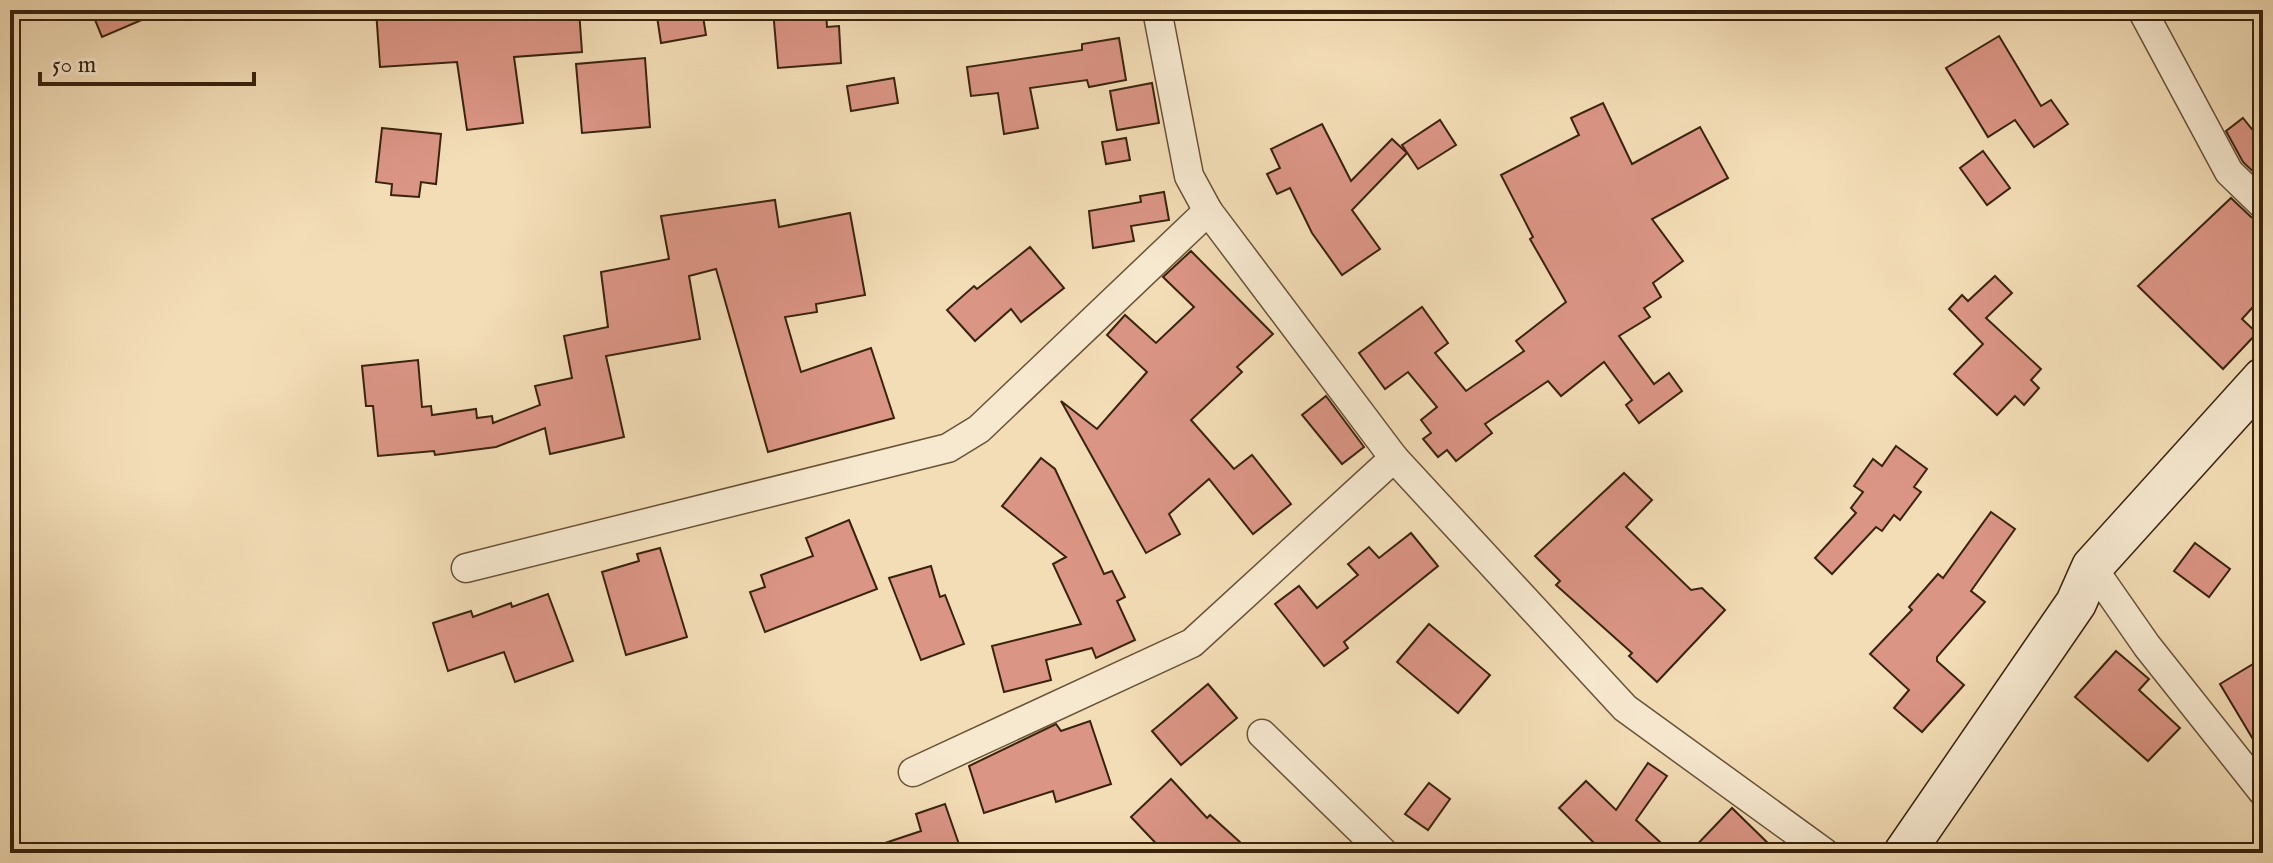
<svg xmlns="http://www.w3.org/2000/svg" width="2273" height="863" font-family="'IM FELL English',serif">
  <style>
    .building { fill: #db9585; stroke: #39230d; stroke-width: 2 }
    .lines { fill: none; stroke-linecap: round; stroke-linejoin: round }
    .street-casing { stroke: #685237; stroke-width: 31 }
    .secondary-casing { stroke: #39230d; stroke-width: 43 }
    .street { stroke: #f7e9d0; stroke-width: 28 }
    .secondary { stroke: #f7e9d0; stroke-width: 40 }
  </style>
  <rect width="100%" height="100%" fill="#f3ddb6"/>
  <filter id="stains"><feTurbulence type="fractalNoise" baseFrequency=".0025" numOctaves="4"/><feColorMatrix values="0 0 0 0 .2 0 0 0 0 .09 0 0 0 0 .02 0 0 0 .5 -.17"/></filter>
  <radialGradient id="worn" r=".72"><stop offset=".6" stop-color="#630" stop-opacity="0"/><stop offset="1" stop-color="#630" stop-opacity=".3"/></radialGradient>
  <g class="building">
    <path d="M91 10H165L102 37Z"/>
    <path d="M376 10H579L582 52 514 57 523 123 467 130 457 62 380 67Z"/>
    <path d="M656 10H702L706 35 661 43Z"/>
    <path d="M773 10H826L827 27 839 26 841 63 778 68Z"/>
    <path d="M1999 36 2041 106 2051 100 2068 124 2034 147 2015 120 1988 137 1946 68Z"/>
    <path d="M1119 38 1126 80 1089 87 1087 80 1030 88 1038 128 1004 134 998 93 971 96 967 67 1082 50V44Z"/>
    <path d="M645 58 650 127 582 133 576 64Z"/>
    <path d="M894 78 898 103 851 111 847 86Z"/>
    <path d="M1152 83 1159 123 1117 130 1110 91Z"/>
    <path d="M1603 103 1632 164 1700 127 1728 178 1652 219 1683 261 1653 283 1661 297 1644 308 1650 317 1619 336 1654 384 1669 373 1682 391 1639 423 1626 405 1632 400 1604 362 1561 396 1548 381 1485 424 1492 433 1456 461 1447 450 1438 457 1423 439 1431 433 1421 420 1437 407 1408 372 1385 389 1359 353 1422 307 1448 343 1435 353 1466 391 1524 351 1516 341 1566 302 1530 239 1533 237 1501 175 1579 135 1571 118Z"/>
    <path d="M2243 118 2263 143V181L2243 162 2226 131Z"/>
    <path d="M1440 120 1456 145 1418 169 1402 145Z"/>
    <path d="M1322 124 1351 181 1392 139 1407 153 1352 210 1380 249 1342 275 1312 233 1290 188 1277 194 1267 174 1280 168 1271 149Z"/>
    <path d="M382 128 441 134 436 184 421 182 419 197 391 195 392 184 376 182Z"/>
    <path d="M1126 138 1130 160 1106 164 1102 142Z"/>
    <path d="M1983 151 2010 188 1987 205 1960 168Z"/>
    <path d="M1164 192 1169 220 1131 226 1134 241 1093 248 1089 211 1141 202 1140 196Z"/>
    <path d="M2231 198 2251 217 2263 222V296L2242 319 2257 333 2223 369 2138 286Z"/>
    <path d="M775 200 779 227 850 213 865 295 816 304 817 312 785 317 801 372 871 348 894 418 768 452 716 269 689 276 700 339 606 356 624 437 550 454 545 428 496 447 435 455 434 451 378 456 373 406H366L362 366 418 360 422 407 431 406 432 415 476 409 477 418 492 416 493 423 540 405 535 386 572 378 564 336 608 327 601 272 669 259 661 216Z"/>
    <path d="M1030 247 1064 288 1021 322 1011 309 975 341 947 310 974 286 977 289Z"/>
    <path d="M1191 251 1273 334 1237 367 1242 372 1191 420 1234 469 1252 455 1291 504 1253 534 1209 479 1169 514 1180 534 1146 553 1061 401 1097 429 1147 372 1107 335 1125 315 1156 343 1194 307 1163 277Z"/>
    <path d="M1995 276 2012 293 1986 318 2041 369 2031 380 2039 388 2024 405 2015 396 1997 415 1954 374 1983 344 1949 309 1962 295 1968 301Z"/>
    <path d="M1326 396 1364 447 1342 464 1302 415Z"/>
    <path d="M1896 446 1927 469 1914 487 1921 492 1900 520 1894 515 1882 531 1876 527 1832 574 1815 558 1856 513 1851 508 1863 492 1854 486 1873 459 1882 466Z"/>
    <path d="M1041 458 1055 469 1104 574 1112 571 1125 597 1117 601 1135 640 1096 658 1092 648 1046 660 1051 680 1004 692 992 646 1081 624 1053 564 1066 557 1002 506Z"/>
    <path d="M1624 473 1652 500 1626 527 1691 590 1702 588 1725 610 1657 682 1629 656 1632 653 1556 585 1560 581 1535 556Z"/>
    <path d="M1991 512 2015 529 1971 591 1985 602 1937 657V661L1964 685 1922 732 1894 708 1909 690 1870 654 1912 610 1909 607 1938 574 1943 578Z"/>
    <path d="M849 520 877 589 765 632 750 592 765 587 761 575 813 556 806 538Z"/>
    <path d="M1411 533 1438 566 1344 642 1348 648 1324 666 1275 604 1299 586 1317 608 1358 575 1348 564 1369 547 1379 558Z"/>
    <path d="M2195 543 2230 569 2209 597 2174 571Z"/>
    <path d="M660 548 687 637 626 655 602 572 639 561 637 554Z"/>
    <path d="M931 566 940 597 945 595 964 644 921 660 889 578Z"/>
    <path d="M548 594 573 661 515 682 504 652 448 671 433 623 471 611 473 617 511 603 512 607Z"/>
    <path d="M1429 624 1490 675 1458 713 1397 662Z"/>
    <path d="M2116 651 2149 679 2139 690 2180 728 2148 761 2075 697Z"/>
    <path d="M2263 658V756L2220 684Z"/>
    <path d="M1208 684 1237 718 1181 765 1152 731Z"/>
    <path d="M1090 721 1111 784 1056 802 1053 791 984 813 969 766 1056 724 1061 731Z"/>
    <path d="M1648 763 1667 776 1636 820 1672 853H1604L1559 808 1586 781 1616 810Z"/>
    <path d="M1171 779 1207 818 1210 815 1252 853H1165L1131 817Z"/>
    <path d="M1429 783 1450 799 1428 830 1405 814Z"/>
    <path d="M945 804 962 853H867V849L921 831 916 814Z"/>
    <path d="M1732 808 1778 853H1689Z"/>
  </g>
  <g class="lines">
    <defs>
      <g id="street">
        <path d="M1157 10 1189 176 1208 211 1394 458 1625 708 1825 853"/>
        <path d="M2142 10 2229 172 2263 205"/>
        <path d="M2092 567 2147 646 2263 792"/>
        <path d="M466 568 948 448 979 429 1208 211"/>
        <path d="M1262 734 1384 853"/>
        <path d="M913 772 1192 643 1394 458"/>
      </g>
      <path id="secondary" d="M1904 853 2076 603 2092 567 2263 378"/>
    </defs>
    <use href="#street" class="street-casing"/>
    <use href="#secondary" class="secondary-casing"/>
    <use href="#street" class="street"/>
    <use href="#secondary" class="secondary"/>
  </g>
  <rect width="2273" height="863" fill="none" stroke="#f3ddb6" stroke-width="40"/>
  <rect x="12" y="12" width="2249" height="839" fill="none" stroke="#39230d" stroke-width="4"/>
  <rect x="20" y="20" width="2233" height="823" fill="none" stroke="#39230d" stroke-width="2"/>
  <path d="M40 72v12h214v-12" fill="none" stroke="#39230d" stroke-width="4"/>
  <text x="52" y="72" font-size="24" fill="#39230d" stroke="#f7e9d0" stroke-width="6" paint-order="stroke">50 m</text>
  <rect width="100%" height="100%" filter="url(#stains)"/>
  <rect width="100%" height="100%" fill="url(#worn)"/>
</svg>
